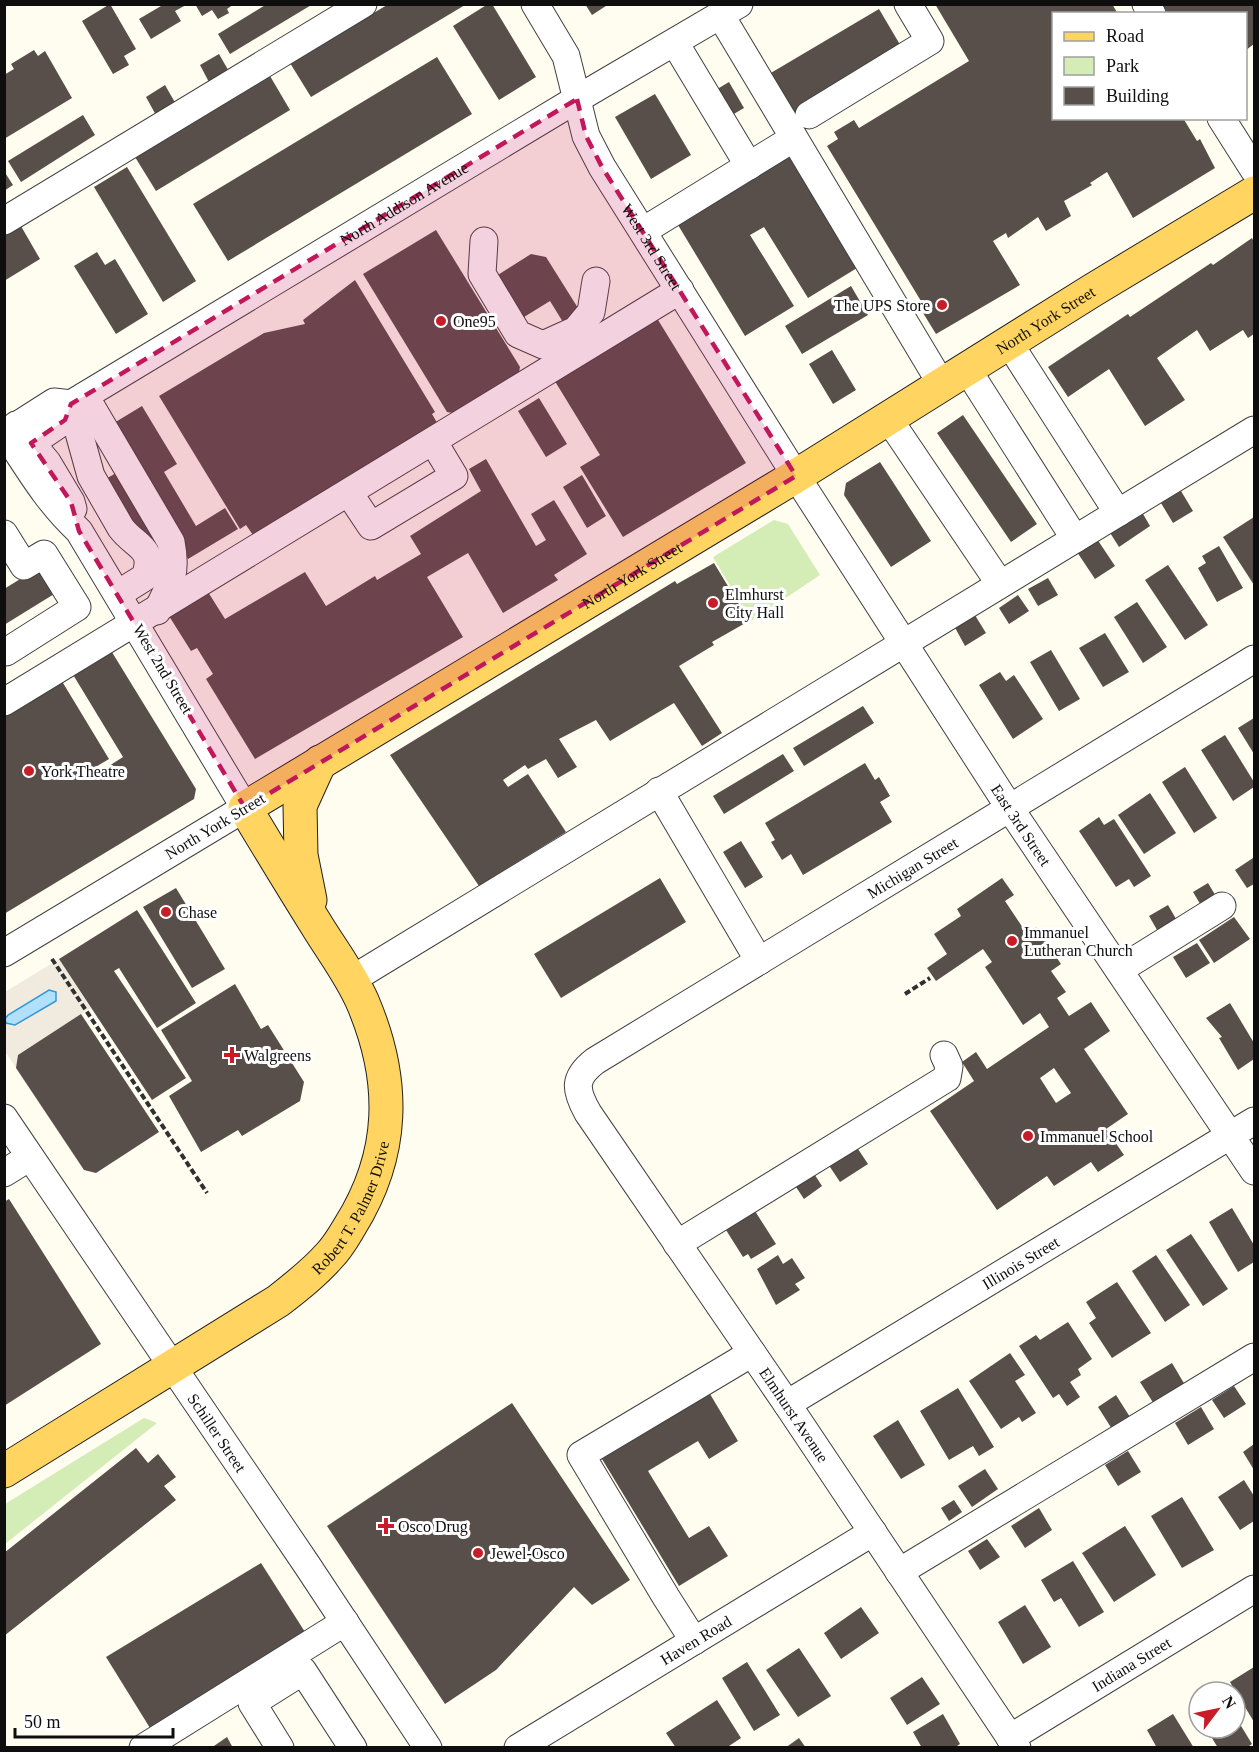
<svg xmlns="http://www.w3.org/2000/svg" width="1259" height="1752" font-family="Georgia,serif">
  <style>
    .green { fill: #d4ecb6 }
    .plaza { fill: #f0ebde }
    .water { fill: #b1e0fa; stroke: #3399d6; stroke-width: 1.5 }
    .building { fill: #584f4a; fill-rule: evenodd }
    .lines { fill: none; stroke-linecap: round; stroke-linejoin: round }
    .minor-casing { stroke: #414141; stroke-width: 29 }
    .major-casing { stroke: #1f1f1f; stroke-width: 35 }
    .path { stroke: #303030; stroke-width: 4; stroke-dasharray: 6 3; stroke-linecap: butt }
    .minor { stroke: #fff; stroke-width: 27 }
    .major { stroke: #ffd460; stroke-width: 33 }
    .marked { fill: #c2185b; fill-opacity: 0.2; stroke: #c2185b; stroke-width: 4.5; stroke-dasharray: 12 8; stroke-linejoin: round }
    .poi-dot { fill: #c81d29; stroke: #fff; stroke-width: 2 }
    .labels { text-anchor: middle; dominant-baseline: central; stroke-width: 6; stroke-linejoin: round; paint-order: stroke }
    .street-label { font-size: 16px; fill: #0e0e0e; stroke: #fff }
    .poi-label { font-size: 16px; fill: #0e0e0e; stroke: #fff; text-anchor: start }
  </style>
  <rect width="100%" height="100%" fill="#fffcf0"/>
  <g class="green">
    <path d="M774 520 788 524 820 575 751 621 713 557Z"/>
    <path d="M144 1418 157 1423 5 1544V1504Z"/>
  </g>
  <path class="plaza" d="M59 959 91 1008 18 1055 16 1068 5 1051V992Z"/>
  <path class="water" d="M49 990 56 992V1001L15 1025 6 1023 5 1019 8 1015Z"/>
  <g class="building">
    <path d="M110 4 136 49 124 56 129 65 113 74 82 21Z"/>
    <path d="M195 4H234L227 9 229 13 218 19 212 10 202 16Z"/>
    <path d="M267 4H313L230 54 218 34Z"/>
    <path d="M488 4H492L536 77 499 100 453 26Z"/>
    <path d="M585 4H609L592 15Z"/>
    <path d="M935 4H1112L1118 14H1054V118H1183L1197 141 1200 139 1215 168 1133 218 1107 172 1090 183 1092 185 1064 201 1071 216 1046 231 1038 217 1008 238 1006 233 993 241 1020 285 936 334 920 308 924 306 827 146 838 139 834 132 854 120 859 128 969 61Z"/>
    <path d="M1162 4H1254V44L1246 50V14H1168Z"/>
    <path d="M160 5H186L175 11 181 21 151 39 139 19 161 6Z"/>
    <path d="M387 5H465L311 97 290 63Z"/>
    <path d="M879 9 902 48 788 117 764 77Z"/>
    <path d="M34 50 38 56 45 51 72 98 4 139V75L14 69 11 64Z"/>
    <path d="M219 54 231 75 211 86 200 65Z"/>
    <path d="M437 57 472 114 228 261 193 204Z"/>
    <path d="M270 76 290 110 156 191 135 157Z"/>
    <path d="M729 82 744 108 715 125 699 100Z"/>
    <path d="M165 85 177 106 157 117 146 97Z"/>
    <path d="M655 94 691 155 651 179 615 117Z"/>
    <path d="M83 115 95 135 21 182 8 161Z"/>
    <path d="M787 152 857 268 808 298 764 227 750 235 794 306 745 336 675 220Z"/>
    <path d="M127 167 196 281 163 302 94 187Z"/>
    <path d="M4 171 13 185 4 191Z"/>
    <path d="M18 221 40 259 4 281V229Z"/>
    <path d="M436 230 520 367 518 378 458 414 447 412 363 274Z"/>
    <path d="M1252 238 1254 242V334L1248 338 1243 330 1210 351 1197 330 1157 358 1185 400 1145 426 1109 369 1068 397 1048 367 1128 314 1130 317 1211 263 1213 265Z"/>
    <path d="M97 252 105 265 115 259 148 314 116 334 74 266Z"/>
    <path d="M531 254 546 257 583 316 566 327 550 301 516 322 490 280Z"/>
    <path d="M355 280 435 412 432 414 439 426 253 535 246 525 240 529 159 396 264 333 305 324 303 320Z"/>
    <path d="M851 286 868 315 802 354 785 326Z"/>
    <path d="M655 315 746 463 623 537 580 467 600 455 553 378Z"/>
    <path d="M832 350 856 390 833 404 809 364Z"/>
    <path d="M539 398 567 444 546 457 518 411Z"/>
    <path d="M142 406 177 464 164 472 196 526 225 508 238 529 188 559 109 426Z"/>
    <path d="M963 415 1037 524 1011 542 937 433Z"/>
    <path d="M486 459 536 546 546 540 531 514 554 500 587 554 554 575 558 580 503 613 468 553 427 577 463 637 255 759 206 679 213 674 197 648 191 651 169 616 208 592 225 619 305 572 326 606 375 576 377 580 421 554 410 536 481 491 469 469Z"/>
    <path d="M880 462 931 541 891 567 844 495 846 483Z"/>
    <path d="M116 473 162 535 145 545 99 483Z"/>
    <path d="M582 475 606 516 587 528 563 487Z"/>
    <path d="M1181 491 1193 511 1173 523 1161 503Z"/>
    <path d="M1139 507 1150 526 1119 547 1107 528Z"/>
    <path d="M1254 517V585L1223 537Z"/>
    <path d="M1097 539 1115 566 1095 579 1077 552Z"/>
    <path d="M1219 546 1243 588 1217 602 1198 568 1206 563 1202 556Z"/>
    <path d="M714 563 749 621 712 642 714 645 679 666 722 733 702 746 674 703 610 741 596 720 559 739 577 767 558 778 546 759 528 769 525 765 503 780 508 787 528 774 566 832 479 886 390 755 675 581 677 584Z"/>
    <path d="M43 565 59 591 4 625V589Z"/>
    <path d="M1168 565 1208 625 1185 640 1145 580Z"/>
    <path d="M1048 578 1058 595 1038 606 1028 589Z"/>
    <path d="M1018 595 1029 611 1009 624 999 608Z"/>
    <path d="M1137 602 1167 647 1143 663 1114 617Z"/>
    <path d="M973 612 986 633 965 646 953 624Z"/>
    <path d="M1105 633 1129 672 1103 687 1079 648Z"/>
    <path d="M110 649 196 789 194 799 4 914V712L60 678 109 759 87 772 90 778 123 757 72 673Z"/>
    <path d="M1051 650 1080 699 1059 711 1030 662Z"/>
    <path d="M1000 672 1006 681 1014 675 1043 719 1013 739 979 685Z"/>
    <path d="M863 706 874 723 804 766 793 748Z"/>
    <path d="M1254 718V754L1238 728Z"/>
    <path d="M1225 735 1254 782V787L1233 801 1201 750Z"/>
    <path d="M783 754 794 771 724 814 713 796Z"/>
    <path d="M865 763 875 780 879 777 890 796 880 802 892 822 803 875 791 854 782 860 771 842 775 840 765 823Z"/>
    <path d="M1185 767 1217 818 1194 833 1162 782Z"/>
    <path d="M1150 793 1176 833 1144 854 1118 815Z"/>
    <path d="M1099 817 1104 825 1114 819 1151 876 1134 887 1129 879 1116 887 1079 831Z"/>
    <path d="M741 841 763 877 745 888 723 852Z"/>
    <path d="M1253 858 1254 861V884L1247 888 1235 870Z"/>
    <path d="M660 878 686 922 561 998 534 954Z"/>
    <path d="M1002 878 1014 895 1005 901 1027 934 1036 927 1061 964 1051 971 1066 992 1057 998 1069 1016 1091 1002 1110 1031 1084 1049 1128 1114 1106 1129 1124 1155 1098 1172 1091 1162 1054 1186 1047 1176 997 1210 930 1111 974 1081 962 1062 976 1052 987 1069 1049 1027 1040 1013 1023 1025 985 967 992 962 983 949 936 981 927 968 947 954 934 934 961 916 957 909ZM1054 1068 1071 1093 1056 1103 1040 1078Z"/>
    <path d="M1208 883 1220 903 1205 912 1193 892Z"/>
    <path d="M176 888 225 969 192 988 143 907Z"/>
    <path d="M1168 905 1179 924 1160 935 1149 916Z"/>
    <path d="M137 910 196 1003 157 1028 119 968 114 971 186 1078 152 1100 59 959Z"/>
    <path d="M1234 917 1250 939 1214 963 1199 940Z"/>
    <path d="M1197 943 1210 963 1186 978 1173 957Z"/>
    <path d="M235 984 261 1029 268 1025 304 1082 300 1101 242 1136 238 1130 201 1152 169 1096 192 1081 161 1030Z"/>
    <path d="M1230 1003 1254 1043V1059L1238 1070 1219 1038 1222 1037 1206 1018Z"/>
    <path d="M81 1014 159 1132 96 1173 84 1170 16 1068 18 1055Z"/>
    <path d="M854 1143 868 1164 840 1182 826 1161Z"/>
    <path d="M811 1169 822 1186 804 1199 792 1181Z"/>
    <path d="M9 1199 101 1344 4 1406V1202Z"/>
    <path d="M1232 1208 1254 1245V1262L1238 1272 1209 1222Z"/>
    <path d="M755 1211 776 1244 751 1259 748 1254 743 1257 726 1230Z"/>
    <path d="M1191 1234 1228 1289 1203 1306 1166 1250Z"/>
    <path d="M778 1255 783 1264 792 1258 805 1278 795 1284 800 1290 776 1305 757 1269Z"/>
    <path d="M1156 1255 1190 1305 1165 1322 1132 1271Z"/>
    <path d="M1117 1282 1151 1333 1112 1358 1089 1323 1096 1318 1086 1302Z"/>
    <path d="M1068 1322 1092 1359 1078 1369 1081 1375 1070 1382 1080 1397 1067 1406 1059 1394 1053 1398 1019 1346 1036 1335 1040 1340Z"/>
    <path d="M1010 1353 1025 1375 1015 1381 1036 1413 1022 1422 1019 1417 1001 1429 969 1381Z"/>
    <path d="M1172 1363 1185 1385 1154 1404 1140 1382Z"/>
    <path d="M1234 1386 1246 1404 1224 1418 1212 1400Z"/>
    <path d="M958 1388 994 1447 979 1456 973 1446 949 1460 920 1411Z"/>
    <path d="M710 1394 738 1441 709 1459 698 1441 648 1471 689 1538 709 1526 728 1556 679 1586 602 1459Z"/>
    <path d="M1116 1395 1130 1417 1112 1429 1098 1407Z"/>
    <path d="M512 1403 630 1580 592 1605 574 1587 496 1670 445 1704 327 1526Z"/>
    <path d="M1201 1407 1214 1429 1188 1445 1175 1423Z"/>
    <path d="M898 1420 925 1465 901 1479 873 1436Z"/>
    <path d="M1254 1444V1470L1243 1452Z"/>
    <path d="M136 1448 148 1463 158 1454 176 1477 164 1486 176 1500 4 1636V1553Z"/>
    <path d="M1128 1451 1141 1472 1118 1486 1105 1465Z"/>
    <path d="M985 1469 998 1489 972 1507 958 1486Z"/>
    <path d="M1244 1480 1254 1496V1521L1240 1530 1218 1497Z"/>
    <path d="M1182 1497 1214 1550 1182 1568 1151 1516Z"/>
    <path d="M954 1500 962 1512 949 1521 941 1508Z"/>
    <path d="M1039 1508 1052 1530 1025 1548 1011 1526Z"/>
    <path d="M1125 1526 1156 1575 1114 1602 1082 1553Z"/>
    <path d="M987 1539 1000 1557 980 1570 968 1551Z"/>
    <path d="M1073 1561 1104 1612 1079 1627 1061 1598 1054 1602 1041 1580Z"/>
    <path d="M261 1563 305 1632 150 1728 106 1657Z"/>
    <path d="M1025 1605 1051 1647 1023 1664 998 1622Z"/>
    <path d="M861 1607 879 1633 841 1659 824 1633Z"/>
    <path d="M799 1648 831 1696 798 1717 766 1670Z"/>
    <path d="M747 1662 780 1715 754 1731 722 1678Z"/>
    <path d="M1254 1667V1722L1230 1682Z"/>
    <path d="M922 1677 940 1704 907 1725 890 1698Z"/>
    <path d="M717 1700 741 1738 726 1748H676L666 1733Z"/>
    <path d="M1199 1703V1717L1193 1707Z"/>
    <path d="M943 1714 960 1744 954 1748H922L913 1732Z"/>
    <path d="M1173 1714 1194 1748H1157L1147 1730Z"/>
    <path d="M1235 1716 1252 1744 1246 1748H1218L1206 1728H1235Z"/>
    <path d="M227 1737 233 1748H211Z"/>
    <path d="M799 1738 806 1748H785Z"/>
  </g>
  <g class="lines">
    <defs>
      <g id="minor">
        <path id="s1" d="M535 4 566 56 586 136 602 167 796 476 1009 807 1254 1171"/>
        <path d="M1146 4 1152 14"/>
        <path d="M721 16 942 385"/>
        <path d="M675 43 749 166"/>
        <path d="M809 115 930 41 908 4"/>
        <path d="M1221 118 1254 170"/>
        <path d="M4 221 363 4"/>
        <path d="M643 231 794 138"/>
        <path d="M484 241 482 274 518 334 543 345 576 330 591 312 596 281"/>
        <path d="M1009 343 1118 513"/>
        <path d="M967 369 1075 539"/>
        <path d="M85 396 171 542C177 572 171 584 157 611"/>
        <path d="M71 404 91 476 121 528C135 547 156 547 145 577L118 594"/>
        <path d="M888 418 1000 584"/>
        <path d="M16 425 47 462 71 502 73 509"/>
        <path id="s2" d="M4 434 54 402 71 404 577 99 739 4"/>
        <path d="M18 452 65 420 71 404"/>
        <path d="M349 493 371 526 454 476 433 441"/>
        <path d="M4 534 24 566 44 554 77 607 6 652"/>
        <path d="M4 702 680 290"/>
        <path d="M659 791 759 961"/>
        <path d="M4 953 245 808 79 531C47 501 29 469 5 433"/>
        <path d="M1119 970 1222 906"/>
        <path d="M351 980 1254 430"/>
        <path id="s3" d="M4 1118 307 1565 428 1748"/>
        <path d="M4 1173 30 1157"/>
        <path d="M677 1244 947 1078 949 1066 944 1055"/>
        <path id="s4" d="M787 1404 1254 1121"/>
        <path d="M899 1572 1254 1357"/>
        <path d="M694 1641 666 1597 581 1455 752 1353"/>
        <path id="s5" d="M1010 1738 1254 1589"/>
        <path d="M143 1748 345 1622"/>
        <path d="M280 1748 252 1703 303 1671 353 1748"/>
        <path id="s6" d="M518 1748 873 1532"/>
        <path id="s7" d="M1017 1748 787 1404 588 1113C575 1090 573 1078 595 1061L1254 659"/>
      </g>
      <g id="major">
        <path d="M310 900 301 855 300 806 320 762"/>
        <path id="s8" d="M4 1471 278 1301C296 1287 314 1273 329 1256 338 1247 344 1236 350 1226 395 1154 396 1081 363 1003 352 977 334 953 319 929 294 889 269 848 245 808L796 476 1093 290 1254 193"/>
      </g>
    </defs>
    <use href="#minor" class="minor-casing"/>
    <use href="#major" class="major-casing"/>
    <g class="path">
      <path d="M52 959 207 1193"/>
      <path d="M905 994 930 978"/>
    </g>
    <use href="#minor" class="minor"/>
    <use href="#major" class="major"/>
  </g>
  <path class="marked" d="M577 99 586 136 602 167 796 476 245 808 79 531 71 502 31 443 65 420 71 404Z"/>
  <g class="poi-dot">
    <circle cx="942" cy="305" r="6"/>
    <circle cx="441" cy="321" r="6"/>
    <circle cx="713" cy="603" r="6"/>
    <circle cx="29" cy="771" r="6"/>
    <circle cx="166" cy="912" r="6"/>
    <circle cx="1012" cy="941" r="6"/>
    <path d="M229 1046h6v6h6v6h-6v6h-6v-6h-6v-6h6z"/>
    <circle cx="1028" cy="1136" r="6"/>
    <path d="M383 1517h6v6h6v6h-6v6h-6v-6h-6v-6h6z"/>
    <circle cx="478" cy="1553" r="6"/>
  </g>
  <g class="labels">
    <g class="street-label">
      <text stroke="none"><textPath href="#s2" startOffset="465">North Addison Avenue</textPath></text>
      <text stroke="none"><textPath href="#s1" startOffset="272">West 3rd Street</textPath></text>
      <text stroke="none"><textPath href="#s8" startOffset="1826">North York Street</textPath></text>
      <text stroke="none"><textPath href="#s8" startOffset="1340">North York Street</textPath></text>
      <text transform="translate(163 669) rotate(59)">West 2nd Street</text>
      <text transform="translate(215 826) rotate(-31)">North York Street</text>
      <text stroke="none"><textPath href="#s1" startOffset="958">East 3rd Street</textPath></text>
      <text stroke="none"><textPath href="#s7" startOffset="1198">Michigan Street</textPath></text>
      <text stroke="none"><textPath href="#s8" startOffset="444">Robert T. Palmer Drive</textPath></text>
      <text stroke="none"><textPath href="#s4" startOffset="273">Illinois Street</textPath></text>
      <text transform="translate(794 1415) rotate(56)">Elmhurst Avenue</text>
      <text stroke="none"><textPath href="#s3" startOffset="380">Schiller Street</textPath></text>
      <text stroke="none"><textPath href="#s6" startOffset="208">Haven Road</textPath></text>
      <text stroke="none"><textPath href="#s5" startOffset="142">Indiana Street</textPath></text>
    </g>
    <g class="poi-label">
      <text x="930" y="305" text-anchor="end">The UPS Store</text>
      <text x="453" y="321">One95</text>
      <text x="725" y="594">Elmhurst<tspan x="725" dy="18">City Hall</tspan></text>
      <text x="41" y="771">York Theatre</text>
      <text x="178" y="912">Chase</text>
      <text x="1024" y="932">Immanuel<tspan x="1024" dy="18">Lutheran Church</tspan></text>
      <text x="244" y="1055">Walgreens</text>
      <text x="1040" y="1136">Immanuel School</text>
      <text x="398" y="1526">Osco Drug</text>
      <text x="490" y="1553">Jewel-Osco</text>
    </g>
  </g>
  <rect width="1259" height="1752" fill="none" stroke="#0e0e0e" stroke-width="12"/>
  <rect x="1052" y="12" width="195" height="108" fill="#ffffff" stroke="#9f9f9f" stroke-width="1.5"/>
  <rect x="1064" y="32" width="30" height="9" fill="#ffd460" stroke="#9f9f9f" stroke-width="1.5"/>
  <text x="1106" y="42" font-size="18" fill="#0e0e0e">Road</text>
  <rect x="1064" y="57" width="30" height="18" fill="#d4ecb6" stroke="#9f9f9f" stroke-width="1.5"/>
  <text x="1106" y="72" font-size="18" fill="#0e0e0e">Park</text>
  <rect x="1064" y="87" width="30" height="18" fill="#584f4a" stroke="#9f9f9f" stroke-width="1.5"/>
  <text x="1106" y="102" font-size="18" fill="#0e0e0e">Building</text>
  <g transform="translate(1217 1710) rotate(58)"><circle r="28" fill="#ffffff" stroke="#9f9f9f" stroke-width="1.5"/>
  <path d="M0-4.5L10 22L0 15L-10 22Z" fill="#c81d29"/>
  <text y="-9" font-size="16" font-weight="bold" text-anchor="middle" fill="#0e0e0e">N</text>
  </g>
  <path d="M15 1728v9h158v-9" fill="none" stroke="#0e0e0e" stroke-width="3"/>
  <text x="24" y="1728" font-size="18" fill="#0e0e0e" stroke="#ffffff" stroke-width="4.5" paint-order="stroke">50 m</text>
</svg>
